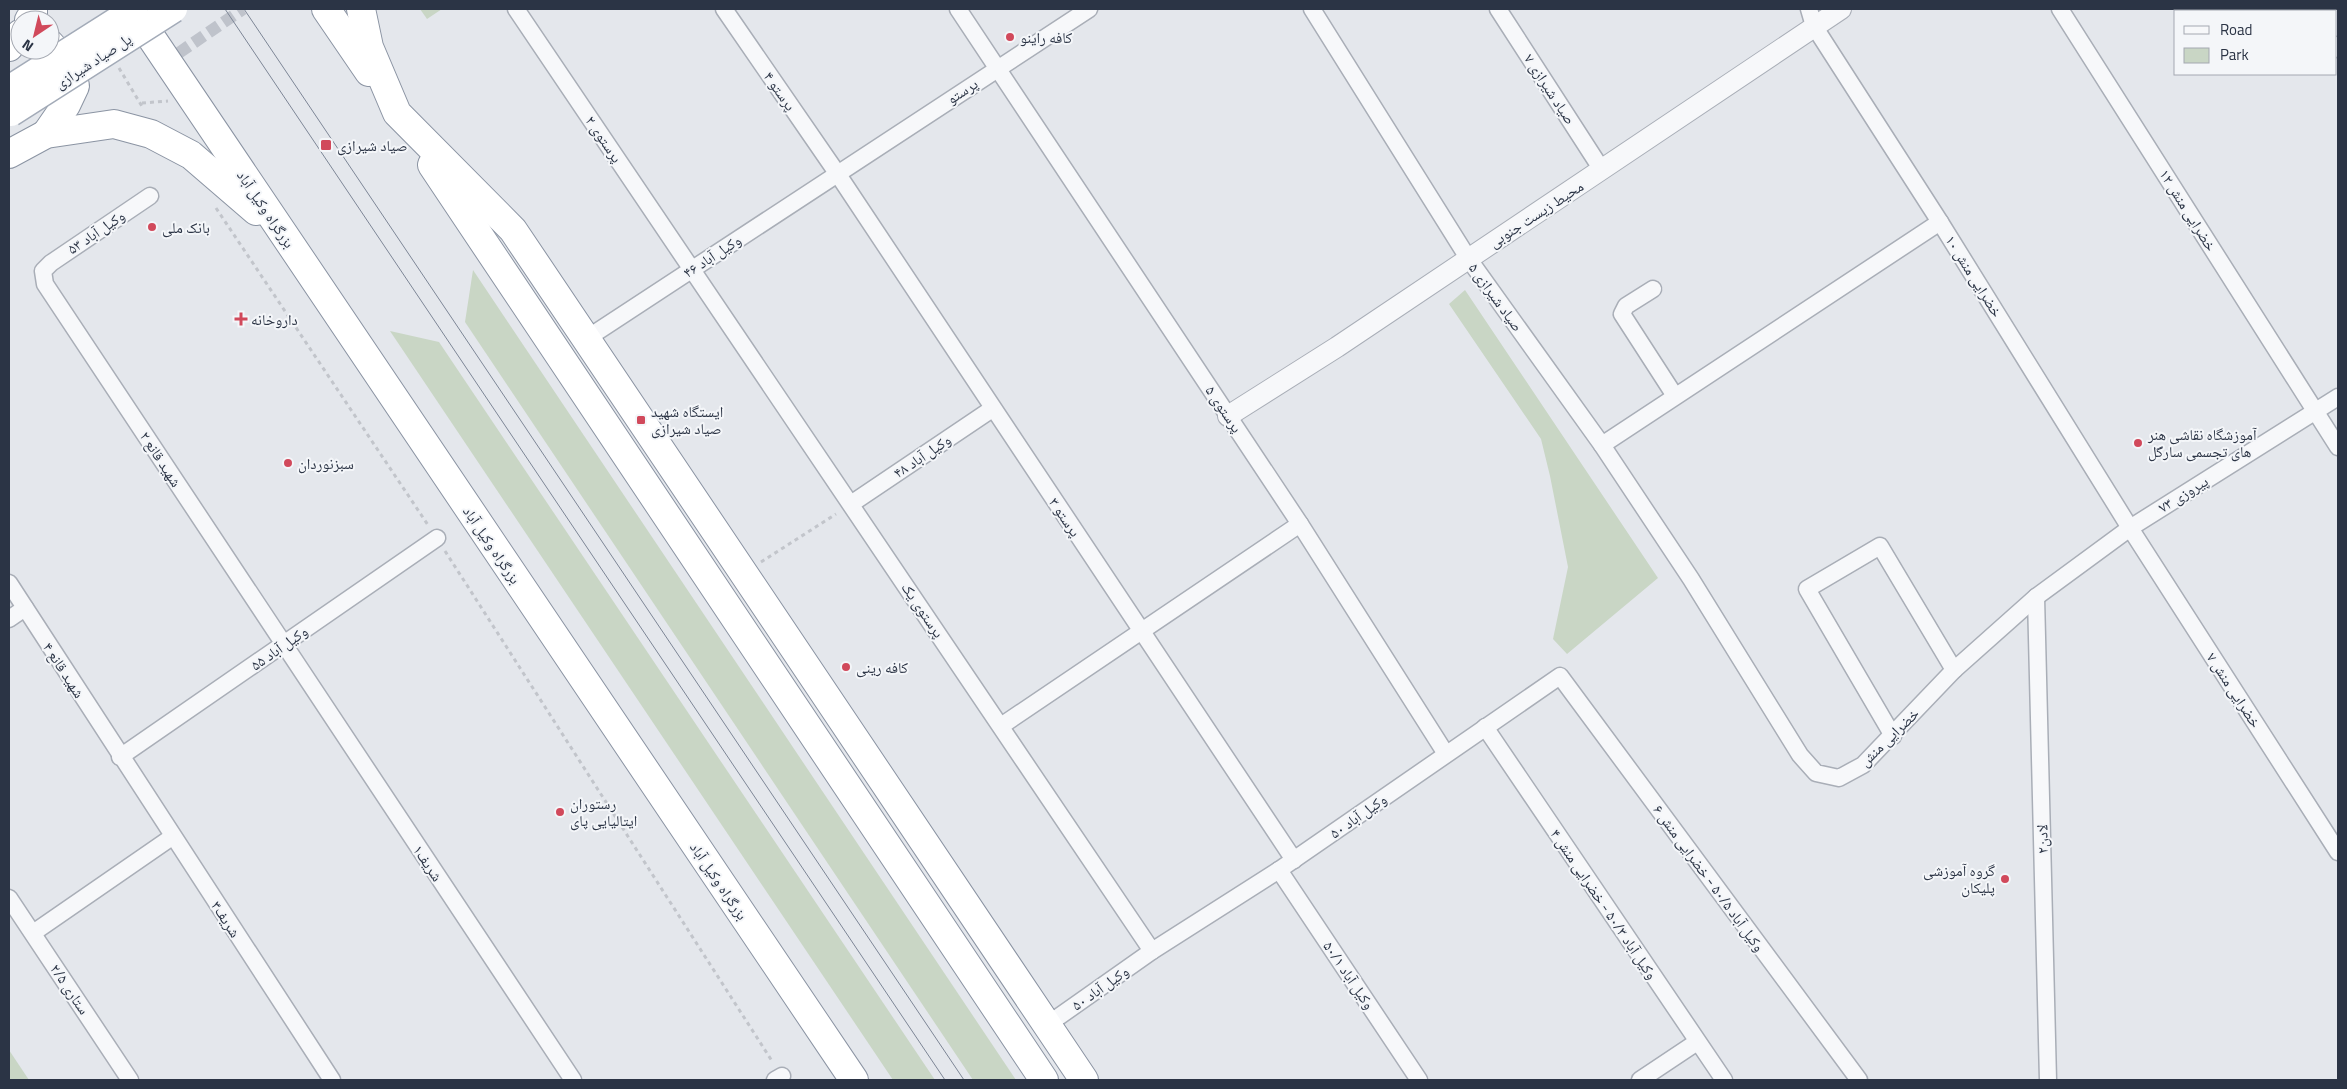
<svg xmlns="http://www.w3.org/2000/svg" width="2347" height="1089" font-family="'Titillium Web','Noto Naskh Arabic',sans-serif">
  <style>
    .green { fill: #c9d6c5 }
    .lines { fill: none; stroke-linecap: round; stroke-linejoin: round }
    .pedestrian-tunnel { stroke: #bfc3cb; stroke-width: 12; stroke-dasharray: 12 6; stroke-linecap: butt }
    .minor-casing { stroke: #a9aeb7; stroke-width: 19 }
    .tertiary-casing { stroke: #a9aeb7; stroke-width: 22 }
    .trunk-casing { stroke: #8b94a3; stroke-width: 30 }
    .path { stroke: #c2c5cb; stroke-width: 3; stroke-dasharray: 4 4; stroke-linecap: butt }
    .minor { stroke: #f7f8fa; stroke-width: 16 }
    .tertiary { stroke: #f7f8fa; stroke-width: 20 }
    .trunk { stroke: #fff; stroke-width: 28 }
    .tram { stroke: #7d8696; stroke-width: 1 }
    .primary-bridge-casing { stroke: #a3abb8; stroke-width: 29; stroke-linecap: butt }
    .primary-bridge { stroke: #fff; stroke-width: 26 }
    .poi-dot { fill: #d1495b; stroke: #f4f6f9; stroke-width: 2 }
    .labels { text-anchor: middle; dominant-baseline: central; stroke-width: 4; stroke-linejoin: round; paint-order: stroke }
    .poi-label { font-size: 15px; fill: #2b3445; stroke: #f4f6f9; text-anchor: start }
    .street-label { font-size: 15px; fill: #2b3445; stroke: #f4f6f9 }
  </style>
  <rect width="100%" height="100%" fill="#e4e7ec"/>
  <g class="green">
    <path d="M420 9H442L427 19Z"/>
    <path d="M473 270 1016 1080H973L465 322Z"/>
    <path d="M1465 290 1658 578 1567 654 1553 639 1568 567 1550 476 1541 439 1449 304Z"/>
    <path d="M390 331 439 342 935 1080H893Z"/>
    <path d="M9 1050 29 1080H9Z"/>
  </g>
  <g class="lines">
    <path class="pedestrian-tunnel" d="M164 63 243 9"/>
    <defs>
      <g id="minor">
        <path d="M516 9 1152 951"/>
        <path d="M724 9 837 173 1294 860"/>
        <path d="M958 9 1300 524 1446 754"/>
        <path d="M1312 9 1468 258 1602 445 1691 579 1800 755 1816 773 1839 778 1863 765 1954 670 2036 597 2130 528 2338 397"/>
        <path d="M1498 9 1602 170"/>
        <path d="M1809 9 1814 26 1940 222 2130 528 2338 852"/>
        <path d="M2060 9 2338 447"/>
        <path d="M2312 9 2314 11"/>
        <path d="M2336 45 2338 49"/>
        <path d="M150 196 51 263 43 271 45 284 573 1080"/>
        <path d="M1653 289 1626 306 1622 314 1675 396"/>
        <path d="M586 339 1089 9"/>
        <path d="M1602 445 1940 222"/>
        <path d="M851 504 992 409"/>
        <path d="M9 583 332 1080"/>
        <path d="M2036 597 2048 1080"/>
        <path d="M9 619 25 608"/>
        <path d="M1001 726 1300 524"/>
        <path d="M1485 727 1724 1080"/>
        <path d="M1893 736 1807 589 1880 546 1954 670"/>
        <path d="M120 757 437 538"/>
        <path d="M1279 870 1419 1080"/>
        <path d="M9 898 130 1080"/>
        <path d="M33 933 172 837"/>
        <path d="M1047 1025 1152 951 1279 870 1560 676 1859 1080"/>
        <path d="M775 1080 782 1076"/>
        <path d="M1640 1080 1697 1042"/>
      </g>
      <path id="tertiary" d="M1228 416 1337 347 1841 9"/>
      <g id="trunk">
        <path d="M132 9 854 1080"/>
        <path d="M326 9 369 72"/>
        <path d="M361 9 369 47 397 113 513 230 1084 1080"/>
        <path d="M29 20 33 14V9"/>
        <path d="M9 47 20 34"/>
        <path d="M46 134 66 105 75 86 70 66 50 44"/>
        <path d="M9 154 46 134 114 124 151 134 191 155 256 211"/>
        <path d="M432 165 1044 1080"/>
      </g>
    </defs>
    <use href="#minor" class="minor-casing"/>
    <use href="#tertiary" class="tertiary-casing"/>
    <use href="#trunk" class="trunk-casing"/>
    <g class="path">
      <path d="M119 68 143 108"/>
      <path d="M142 103 168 101"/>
      <path d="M216 208 428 525"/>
      <path d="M445 551 772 1061"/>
      <path d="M761 562 836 514"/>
    </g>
    <use href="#minor" class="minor"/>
    <use href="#tertiary" class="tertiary"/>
    <use href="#trunk" class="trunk"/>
    <g class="tram">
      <path d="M225 9 945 1080"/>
      <path d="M244 9 964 1080"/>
    </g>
    <defs>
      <g id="primary-bridge">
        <path d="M9 89 135 9"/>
        <path d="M11 113 174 9"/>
      </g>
    </defs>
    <use href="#primary-bridge" class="primary-bridge-casing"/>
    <use href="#primary-bridge" class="primary-bridge"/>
  </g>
  <g class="poi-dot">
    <circle cx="1010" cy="37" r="5"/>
    <rect x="320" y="139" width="12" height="12" rx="2.5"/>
    <circle cx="152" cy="227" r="5"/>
    <path d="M238.5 311.5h5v5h5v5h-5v5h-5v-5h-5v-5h5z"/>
    <rect x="636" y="415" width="10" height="10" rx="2.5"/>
    <circle cx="2138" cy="443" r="5"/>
    <circle cx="288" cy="463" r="5"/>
    <circle cx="846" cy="667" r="5"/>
    <circle cx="560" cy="812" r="5"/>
    <circle cx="2005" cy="879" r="5"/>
  </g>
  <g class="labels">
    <g class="poi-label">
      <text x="1020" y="37">کافه راینو</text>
      <text x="337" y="145">صیاد شیرازی</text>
      <text x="162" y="227">بانک ملی</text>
      <text x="251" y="319">داروخانه</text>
      <text x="651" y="411">ایستگاه شهید<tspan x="651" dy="17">صیاد شیرازی</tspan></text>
      <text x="2148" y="434">آموزشگاه نقاشی هنر<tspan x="2148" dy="17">های تجسمی سارگل</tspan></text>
      <text x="298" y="463">سبزنوردان</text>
      <text x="856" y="667">کافه رینی</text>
      <text x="570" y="803">رستوران<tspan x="570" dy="17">ایتالیایی پای</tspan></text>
      <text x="1995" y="870" text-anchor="end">گروه آموزشی<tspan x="1995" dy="17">پلیکان</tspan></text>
    </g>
    <g class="street-label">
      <text transform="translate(93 61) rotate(-33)">پل صیاد شیرازی</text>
      <text transform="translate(1550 89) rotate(57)">صیاد شیرازی ۷</text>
      <text transform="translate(780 91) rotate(55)">پرستو ۴</text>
      <text transform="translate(962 91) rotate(-33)">پرستو</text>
      <text transform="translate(604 139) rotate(56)">پرستوی ۲</text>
      <text transform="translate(266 209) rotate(56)">بزرگراه وکیل آباد</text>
      <text transform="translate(2188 210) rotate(58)">خضرایی منش ۱۲</text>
      <text transform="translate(1536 214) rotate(-33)">محیط زیست جنوبی</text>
      <text transform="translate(96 232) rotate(-34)">وکیل آباد ۵۳</text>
      <text transform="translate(712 256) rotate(-33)">۴۶ وکیل آباد</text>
      <text transform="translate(1974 276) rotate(58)">خضرایی منش ۱۰</text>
      <text transform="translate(1496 297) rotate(54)">صیاد شیرازی ۵</text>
      <text transform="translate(1224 409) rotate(56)">پرستوی ۵</text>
      <text transform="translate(922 456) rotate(-34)">۴۸ وکیل آباد</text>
      <text transform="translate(161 459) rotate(57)">شهید قانع ۲</text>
      <text transform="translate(2183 494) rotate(-32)">پیروزی ۷۳</text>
      <text transform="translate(1065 517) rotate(56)">پرستو ۳</text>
      <text transform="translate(492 545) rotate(56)">بزرگراه وکیل آباد</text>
      <text transform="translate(923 610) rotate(56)">پرستوی یک</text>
      <text transform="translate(279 648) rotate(-35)">۵۵ وکیل آباد</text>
      <text transform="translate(64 670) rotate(57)">شهید قانع ۴</text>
      <text transform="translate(2234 690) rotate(57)">خضرایی منش ۷</text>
      <text transform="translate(1889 737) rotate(-44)">خضرایی منش</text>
      <text transform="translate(1358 816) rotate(-35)">۵۰ وکیل آباد</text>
      <text transform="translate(2042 839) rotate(-91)">لادن۲</text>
      <text transform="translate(428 863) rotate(56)">شریف١</text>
      <text transform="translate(1709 878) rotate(54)">وکیل آباد ۵۰/۵ - خضرایی منش ۶</text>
      <text transform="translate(719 881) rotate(56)">بزرگراه وکیل آباد</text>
      <text transform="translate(1604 904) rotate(56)">وکیل آباد ۵۰/۳ - خضرایی منش ۴</text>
      <text transform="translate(226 919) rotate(57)">شریف٣</text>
      <text transform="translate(1349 975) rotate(56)">وکیل آباد ۵۰/۱</text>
      <text transform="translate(1100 988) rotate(-35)">وکیل آباد ۵۰</text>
      <text transform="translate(70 989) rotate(56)">ستاری ۲/۵</text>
    </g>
  </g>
  <rect width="2347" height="1089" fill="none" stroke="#2b3445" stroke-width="20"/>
  <rect x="2174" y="10" width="162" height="65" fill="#f4f6f9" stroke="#a4a8b1"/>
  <rect x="2184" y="26" width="25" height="8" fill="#f7f8fa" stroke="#a4a8b1"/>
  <text x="2220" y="35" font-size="15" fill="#2b3445">Road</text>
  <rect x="2184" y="48" width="25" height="15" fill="#c9d6c5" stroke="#a4a8b1"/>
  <text x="2220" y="60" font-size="15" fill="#2b3445">Park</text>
  <g transform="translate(35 35) rotate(215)"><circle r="24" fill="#f4f6f9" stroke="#a4a8b1"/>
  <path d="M0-4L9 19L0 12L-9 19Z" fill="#d1495b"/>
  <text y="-8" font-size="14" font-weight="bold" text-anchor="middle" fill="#2b3445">N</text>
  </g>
</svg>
